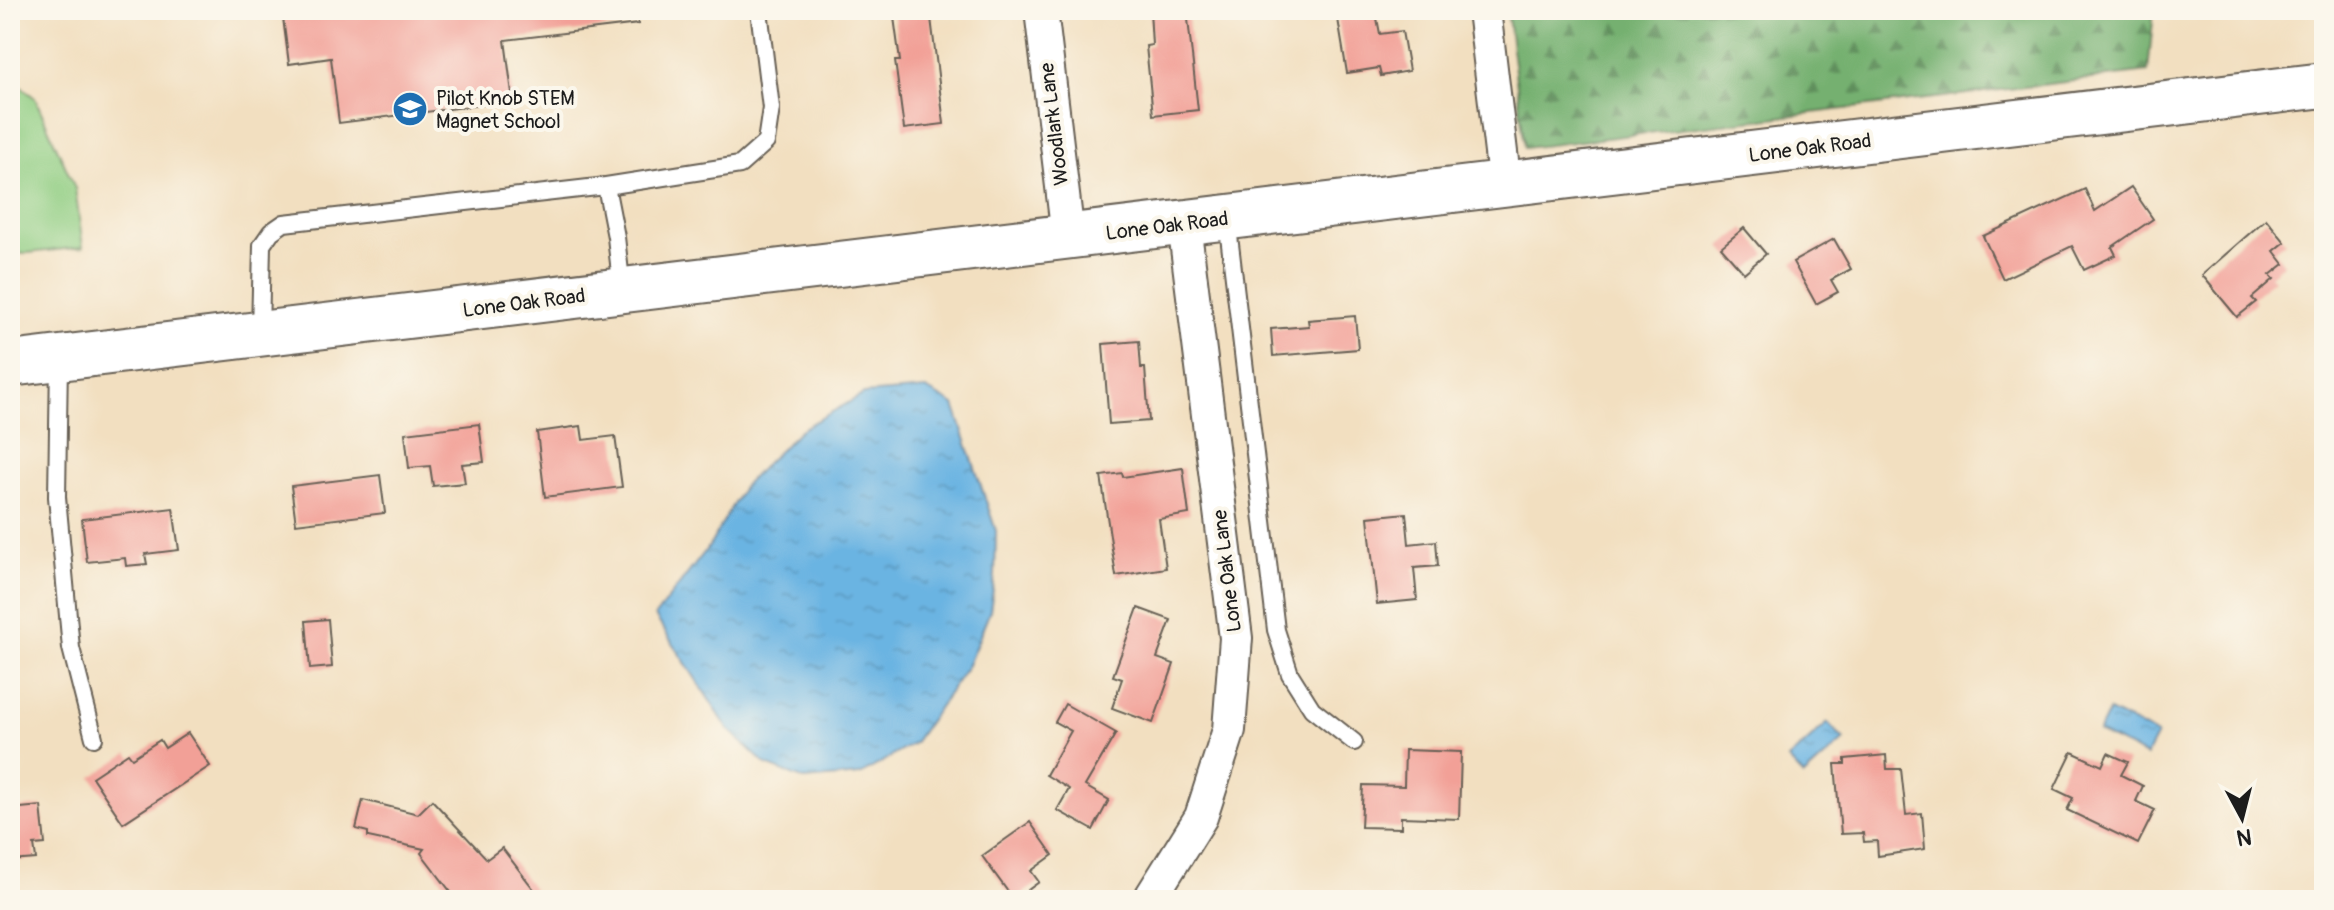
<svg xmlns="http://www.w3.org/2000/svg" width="2334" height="910" font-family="Pangolin,sans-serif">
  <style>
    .forest { fill: url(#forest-firs); stroke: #486646; stroke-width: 2 }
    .pitch { fill: #90cd82; stroke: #56744f; stroke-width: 2 }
    .water { fill: url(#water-ripples); stroke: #43687f; stroke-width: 2 }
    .building { fill: #f2a097 }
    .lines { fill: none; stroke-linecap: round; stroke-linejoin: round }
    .service-casing { stroke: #676055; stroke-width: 20 }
    .minor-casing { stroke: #676055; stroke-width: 36 }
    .secondary-casing { stroke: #676055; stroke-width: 48 }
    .service { stroke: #fff; stroke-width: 16 }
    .minor { stroke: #fff; stroke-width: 32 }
    .secondary { stroke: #fff; stroke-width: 44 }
    .labels { text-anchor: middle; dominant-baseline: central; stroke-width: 8; stroke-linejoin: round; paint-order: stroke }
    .poi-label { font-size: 20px; fill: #1c1c1c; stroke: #fbf7ec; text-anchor: start }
    .street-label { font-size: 20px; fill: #1c1c1c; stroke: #fbf7ec }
  </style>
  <defs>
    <pattern id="forest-firs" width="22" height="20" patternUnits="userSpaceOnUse" patternTransform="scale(2)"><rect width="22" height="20" fill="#74b070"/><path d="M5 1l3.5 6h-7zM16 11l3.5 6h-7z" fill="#5e8e5b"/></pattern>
    <pattern id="water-ripples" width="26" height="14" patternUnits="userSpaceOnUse" patternTransform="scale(2)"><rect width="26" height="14" fill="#6ab4e2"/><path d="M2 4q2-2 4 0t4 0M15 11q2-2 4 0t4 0" fill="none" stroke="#5b9ac1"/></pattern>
  </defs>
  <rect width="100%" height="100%" fill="#fbf7ec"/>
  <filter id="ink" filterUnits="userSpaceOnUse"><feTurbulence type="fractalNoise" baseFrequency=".0125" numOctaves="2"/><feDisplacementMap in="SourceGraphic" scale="16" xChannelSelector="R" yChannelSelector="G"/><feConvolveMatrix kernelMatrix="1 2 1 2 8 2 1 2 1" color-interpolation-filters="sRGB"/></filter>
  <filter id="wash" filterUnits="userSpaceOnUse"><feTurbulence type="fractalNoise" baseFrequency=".006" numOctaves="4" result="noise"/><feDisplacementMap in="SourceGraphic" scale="32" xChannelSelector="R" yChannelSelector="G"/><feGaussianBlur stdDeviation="1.8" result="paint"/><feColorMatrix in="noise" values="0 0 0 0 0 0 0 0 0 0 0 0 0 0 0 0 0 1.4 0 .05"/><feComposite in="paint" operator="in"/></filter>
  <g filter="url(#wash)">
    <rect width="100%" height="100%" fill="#f2dfc0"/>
    <path class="forest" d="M1507 10H2154L2148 72 1525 148Z"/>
    <path class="pitch" d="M10 77 35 98 75 188 83 247 10 255Z"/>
    <g class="water">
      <path d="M926 389 954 405 996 531 995 575 990 611 968 665 914 743 860 775 805 780 766 765 729 730 655 616 710 545 744 485 800 430 864 394Z"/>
      <path d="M2109 711 2157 735 2146 756 2098 732Z"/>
      <path d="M1828 723 1844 740 1804 776 1788 759Z"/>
    </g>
    <g id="blocks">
      <g class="building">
        <path d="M282 10H637L638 24 505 40 513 101 339 123 331 58 289 64Z"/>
        <path d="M893 10H930L944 124 904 129 895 61H900Z"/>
        <path d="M1150 10H1187L1198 110 1153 115 1146 46 1152 45Z"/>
        <path d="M1376 13 1380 34 1402 31 1409 71 1381 76 1379 68 1347 73 1338 19Z"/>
        <path d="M2131 187 2153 219 2112 247 2116 255 2084 270 2072 246 2003 279 1983 236 2085 189 2095 211Z"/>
        <path d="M2266 219 2285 242 2274 251 2284 264 2270 275 2274 279 2252 298 2256 302 2237 317 2202 275Z"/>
        <path d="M1744 228 1766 254 1744 273 1721 247Z"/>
        <path d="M1834 239 1851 269 1831 280 1838 292 1816 304 1793 262Z"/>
        <path d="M1355 316 1358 349 1273 356 1271 329 1309 326 1308 320Z"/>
        <path d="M1139 341 1141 368H1145L1149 421 1109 424 1103 344Z"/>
        <path d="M479 424 484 462 462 464 465 483 433 486 430 466 409 468 405 433Z"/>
        <path d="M581 426 583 440 615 436 622 487 545 497 537 432Z"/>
        <path d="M1183 468 1189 514 1159 519 1166 568 1116 576 1101 476 1122 473 1123 477Z"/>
        <path d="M380 475 385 513 296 524 291 486Z"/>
        <path d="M173 508 179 550 145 554 147 564 126 566 125 558 87 562 82 519Z"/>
        <path d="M1406 513 1409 544 1436 541 1438 566 1414 568 1417 600 1377 604 1368 517Z"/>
        <path d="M1138 608 1171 620 1157 658 1174 664 1153 723 1112 708 1122 679 1113 676Z"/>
        <path d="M328 619 332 667 310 669 306 621Z"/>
        <path d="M1065 704 1116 733 1085 786 1109 800 1093 830 1057 810 1069 789 1046 775 1071 731 1055 722Z"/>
        <path d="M188 733 210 766 123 823 92 777 128 753 132 758 160 740 165 748Z"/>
        <path d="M1405 750 1461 752 1459 819 1401 817V828L1361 827 1363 785 1404 786Z"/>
        <path d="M2072 752 2102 766 2108 753 2128 762 2121 775 2143 786 2136 801 2155 810 2138 844 2067 810 2073 798 2054 789Z"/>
        <path d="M1886 755 1887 769H1901L1906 815 1922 813 1925 849 1878 856 1877 841 1864 842 1863 833 1841 834 1835 764H1845V759Z"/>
        <path d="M363 800 418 814 432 800 487 859 502 848 542 900H457L421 853 424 849 368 837V832L356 829Z"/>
        <path d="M41 806 45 844 34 845 36 859 10 861V809Z"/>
        <path d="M1030 822 1053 855 1031 871 1039 882 1014 900 982 856Z"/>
      </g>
    </g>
  </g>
  <g filter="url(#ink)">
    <use href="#blocks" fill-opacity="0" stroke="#676055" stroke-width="2"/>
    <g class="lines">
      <defs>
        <g id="service">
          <path d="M606 186 616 237 622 290"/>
          <path d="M1227 219 1276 630 1290 674 1312 709 1354 742"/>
          <path d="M260 333 262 245 271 232 284 223 606 186 740 165 766 142 771 108 759 10"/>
          <path d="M59 360 57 497 71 648 94 738"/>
        </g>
        <g id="minor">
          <path d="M1041 10 1068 237"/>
          <path d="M1484 10 1505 186"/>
          <path d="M1149 900 1201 817 1229 730 1236 638 1184 224"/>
        </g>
        <path id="secondary" d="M10 364 2324 85"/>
      </defs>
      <use href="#service" class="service-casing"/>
      <use href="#minor" class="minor-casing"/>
      <use href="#secondary" class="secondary-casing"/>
      <use href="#service" class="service"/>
      <use href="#minor" class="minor"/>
      <use href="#secondary" class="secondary"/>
    </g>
  </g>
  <defs>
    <symbol id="school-disc" viewBox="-11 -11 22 22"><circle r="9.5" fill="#1f6fb2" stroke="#fbf7ec"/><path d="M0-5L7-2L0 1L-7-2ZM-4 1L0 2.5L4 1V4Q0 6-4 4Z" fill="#fff"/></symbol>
  </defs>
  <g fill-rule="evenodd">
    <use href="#school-disc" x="390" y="89" width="40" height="40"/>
  </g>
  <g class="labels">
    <g class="poi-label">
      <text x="436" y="98">Pilot Knob STEM<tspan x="436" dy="23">Magnet School</tspan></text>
    </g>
    <g class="street-label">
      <text transform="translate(1054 124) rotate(-97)">Woodlark Lane</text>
      <text transform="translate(1810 148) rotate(-7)">Lone Oak Road</text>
      <text transform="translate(1167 226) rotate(-7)">Lone Oak Road</text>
      <text transform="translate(524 303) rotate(-7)">Lone Oak Road</text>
      <text transform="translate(1227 571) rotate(-97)">Lone Oak Lane</text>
    </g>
  </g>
  <rect width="2334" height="910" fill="none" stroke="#fbf7ec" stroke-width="40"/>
  <g transform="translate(2242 818) rotate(173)" stroke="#fbf7ec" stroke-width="6" paint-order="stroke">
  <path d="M0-6L14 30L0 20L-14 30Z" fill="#1c1c1c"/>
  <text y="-12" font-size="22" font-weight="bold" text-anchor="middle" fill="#1c1c1c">N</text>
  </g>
</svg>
